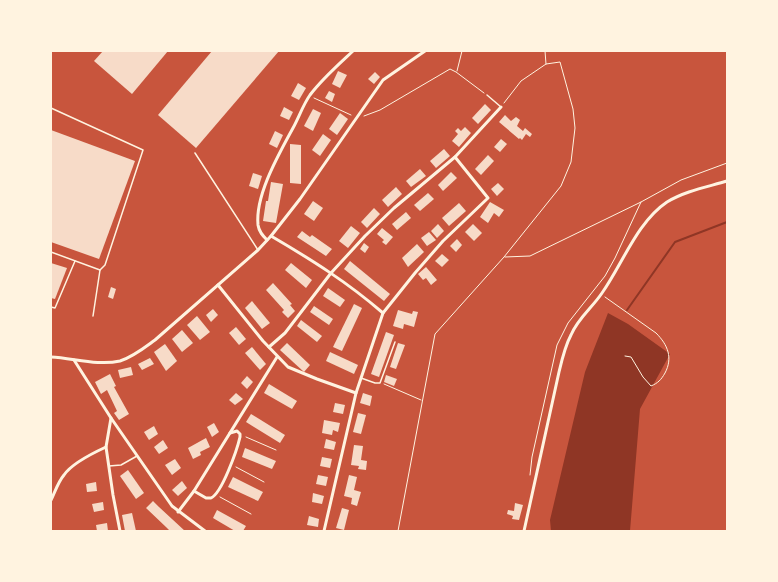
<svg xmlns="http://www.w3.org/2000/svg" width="778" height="582" font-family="Raleway,sans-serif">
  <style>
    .water { fill: #8f3625 }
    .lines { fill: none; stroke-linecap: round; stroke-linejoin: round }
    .stream { stroke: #8f3625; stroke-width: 2 }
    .building { fill: #f7dbc8 }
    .path { stroke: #fff3e0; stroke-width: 1 }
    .service { stroke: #fff3e0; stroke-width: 1.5 }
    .minor { stroke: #fff3e0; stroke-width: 3 }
  </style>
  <rect width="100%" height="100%" fill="#c8553d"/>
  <path class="water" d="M608 313 628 324 670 354 640 409 630 531H551L550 520 585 372Z"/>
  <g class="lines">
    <path class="stream" d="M627 310 675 242 727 222"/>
  </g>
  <g class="building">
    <path d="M103 51H168L132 94 94 61Z"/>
    <path d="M212 51H279L196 148 158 115Z"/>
    <path d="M338 71 347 75 340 88 332 84Z"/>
    <path d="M375 72 380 77 374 84 368 79Z"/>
    <path d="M298 83 306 88 299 100 291 96Z"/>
    <path d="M329 91 335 94 332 102 325 98Z"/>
    <path d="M485 104 491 110 478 124 472 118Z"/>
    <path d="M284 107 293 112 289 120 280 116Z"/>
    <path d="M313 109 321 113 313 131 304 126Z"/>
    <path d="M340 113 348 119 337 135 329 129Z"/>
    <path d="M505 115 511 121 516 117 520 120 517 126 523 131 525 128 532 134 530 137 526 134 522 140 520 138 519 139 499 122Z"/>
    <path d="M465 127 471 133 459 147 452 141 458 134 455 131 458 128 461 131Z"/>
    <path d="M51 130 135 161 99 259 51 242Z"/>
    <path d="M275 131 283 135 277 148 269 144Z"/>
    <path d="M323 134 331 140 320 156 312 150Z"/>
    <path d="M501 139 507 144 500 152 494 147Z"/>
    <path d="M290 144 301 145V184L290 183Z"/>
    <path d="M444 149 450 156 436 168 430 161Z"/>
    <path d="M488 155 494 161 481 175 475 169Z"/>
    <path d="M420 169 426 176 411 187 406 181Z"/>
    <path d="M451 172 457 178 443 191 438 185Z"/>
    <path d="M253 173 262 176 258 189 249 186Z"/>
    <path d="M271 182 283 184 276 223 263 221 266 201H268Z"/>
    <path d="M498 183 504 189 497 196 491 189Z"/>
    <path d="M396 187 402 194 388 207 382 200Z"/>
    <path d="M428 193 434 199 420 211 414 205Z"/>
    <path d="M313 201 323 208 314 221 304 214Z"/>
    <path d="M490 202 504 210 499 217 494 213 488 223 480 217Z"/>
    <path d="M459 203 466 211 449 226 442 218Z"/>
    <path d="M374 208 380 214 367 228 361 222Z"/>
    <path d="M406 212 411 218 397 230 392 224Z"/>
    <path d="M438 224 444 231 437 238 431 231Z"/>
    <path d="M473 224 482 233 474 241 465 232Z"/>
    <path d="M351 226 360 233 348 248 339 241Z"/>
    <path d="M382 228 393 237 386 245 382 242 384 240 377 234Z"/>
    <path d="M302 231 310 237 312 235 332 249 326 256 297 237Z"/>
    <path d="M429 232 436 240 427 246 421 238Z"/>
    <path d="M457 239 462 245 456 252 450 246Z"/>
    <path d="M364 243 369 247 365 253 360 249Z"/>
    <path d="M417 244 424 252 408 267 402 258Z"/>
    <path d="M442 254 449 260 442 267 435 261Z"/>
    <path d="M350 261 390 294 384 301 344 269Z"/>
    <path d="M51 263 67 268 55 299 51 298Z"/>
    <path d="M291 263 312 280 306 288 285 270Z"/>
    <path d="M426 267 437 280 431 285 426 278 423 280 418 274Z"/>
    <path d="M273 283 292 304 290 305 295 311 288 318 282 312 284 310 266 290Z"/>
    <path d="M111 287 116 289 113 299 108 297Z"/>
    <path d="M328 288 345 300 340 307 323 296Z"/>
    <path d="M252 301 270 323 262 329 245 308Z"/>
    <path d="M354 304 362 308 342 351 333 347Z"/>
    <path d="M314 306 333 319 329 325 310 312Z"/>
    <path d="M213 309 218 315 211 322 206 315Z"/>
    <path d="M398 310 412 314 413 311 418 312 414 327 404 324 403 329 393 326Z"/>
    <path d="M197 316 210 332 200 340 187 325Z"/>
    <path d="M301 320 322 336 317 342 297 326Z"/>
    <path d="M236 327 246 339 239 345 229 333Z"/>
    <path d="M182 330 193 343 182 352 172 339Z"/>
    <path d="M386 332 394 335 379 377 371 374Z"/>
    <path d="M287 343 310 365 304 372 280 350Z"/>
    <path d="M398 343 405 345 396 369 390 367Z"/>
    <path d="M165 344 177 361 166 371 154 352Z"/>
    <path d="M252 347 266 364 260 370 245 353Z"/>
    <path d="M330 352 358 365 354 374 326 361Z"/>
    <path d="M150 358 154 364 142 370 138 364Z"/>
    <path d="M131 367 133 375 120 378 118 370Z"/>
    <path d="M110 374 116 386 114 387 129 414 119 420 114 413 117 411 107 390 101 394 95 382Z"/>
    <path d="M386 375 397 379 394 386 384 382Z"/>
    <path d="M247 376 253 382 247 389 241 383Z"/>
    <path d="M269 384 297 401 292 409 264 393Z"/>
    <path d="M236 393 243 399 235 405 229 400Z"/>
    <path d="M363 393 372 396 370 406 360 403Z"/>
    <path d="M335 403 345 405 343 414 333 412Z"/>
    <path d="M358 413 366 415 361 434 353 432Z"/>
    <path d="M251 414 285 435 280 443 246 422Z"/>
    <path d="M324 420 340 423 338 432 333 430 332 435 322 433Z"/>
    <path d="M214 423 219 432 212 437 207 427Z"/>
    <path d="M154 426 158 434 149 440 144 432Z"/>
    <path d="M206 438 210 447 200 452 201 455 193 459 188 448Z"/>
    <path d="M326 439 336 442 334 450 324 448Z"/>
    <path d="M163 440 168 448 159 454 154 447Z"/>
    <path d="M354 445 363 446 361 460 367 461 366 470 358 469 359 466 351 465Z"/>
    <path d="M245 448 276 461 272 469 242 457Z"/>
    <path d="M322 457 332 459 330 468 320 466Z"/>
    <path d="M175 459 181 468 172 475 165 465Z"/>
    <path d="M128 470 144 493 136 499 120 476Z"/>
    <path d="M318 475 328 477 326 486 316 484Z"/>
    <path d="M349 475 357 477 354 490 361 492 357 506 351 504 352 498 344 496Z"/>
    <path d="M233 477 263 492 258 501 228 487Z"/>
    <path d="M182 481 187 488 178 496 172 490Z"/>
    <path d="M96 482 97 491 87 492 86 484Z"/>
    <path d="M313 493 324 496 322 504 312 502Z"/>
    <path d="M153 501 159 507 185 531H170L166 527 146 508Z"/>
    <path d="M103 502 104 510 94 512 92 504Z"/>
    <path d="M515 503 523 505 519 520 512 519 513 516 507 514 508 510 514 511Z"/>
    <path d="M342 508 349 510 344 530 336 528Z"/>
    <path d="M217 510 246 526 243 531H235L213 518Z"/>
    <path d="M132 513 136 531H125L122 515Z"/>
    <path d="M309 516 319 519 318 527 307 525Z"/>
    <path d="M107 523 108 531H97L96 525Z"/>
  </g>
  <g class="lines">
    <g class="path">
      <path d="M545 51 546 64"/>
      <path d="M457 71 462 51"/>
      <path d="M314 98 351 115"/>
      <path d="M364 116 380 110 450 69 456 72 484 93"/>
      <path d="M505 257 530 256 641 202 681 180 727 163"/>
      <path d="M605 297 656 333C668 345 673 358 665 373 661 380 658 383 651 386L643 377 631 357 625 356"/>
      <path d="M384 384 421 400"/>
      <path d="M246 437 276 450"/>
      <path d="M236 467 264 482"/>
      <path d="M530 475 532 457 557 345 568 323 605 276 615 258 641 202"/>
      <path d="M220 497 251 514"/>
      <path d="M398 531 435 334 504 257 561 186 571 162 575 128 573 109 560 62 546 64 521 81 504 103"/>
    </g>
    <g class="service">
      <path d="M487 95 501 107"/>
      <path d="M51 108 143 150 105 265 100 270 51 252"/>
      <path d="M195 153 258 250"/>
      <path d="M51 307 55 308 75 261"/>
      <path d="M93 316 100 270"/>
      <path d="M361 378 375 383H380L395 342"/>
      <path d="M109 466 121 465 137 456"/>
    </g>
    <g class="minor">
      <path d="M271 236C312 260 347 282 383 313"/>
      <path d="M267 240C263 236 259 232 258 225 255 195 279 154 293 128 299 117 303 105 310 95 322 79 338 65 353 51"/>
      <path d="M218 285 263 341 288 367 317 379 356 393"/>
      <path d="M269 347 285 333 331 273 365 236 394 208 455 157 501 107"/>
      <path d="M51 357C73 358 98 366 120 361 133 357 144 348 155 340L258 250 271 236 300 199 383 80 425 51"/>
      <path d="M74 360 111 418 172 506 205 531"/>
      <path d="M111 418 106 447 113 495 120 531"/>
      <path d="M194 491 206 498H211C222 493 237 450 240 437V434L237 431 230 433"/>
      <path d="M51 500C55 492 58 482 64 475 72 463 93 453 106 447"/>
      <path d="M178 512 194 491 277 357"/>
      <path d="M324 531 356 393 383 313 415 273 443 241 488 198 455 157"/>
      <path d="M524 531 559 372C562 359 565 346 571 335 578 318 592 308 602 293 622 265 637 222 667 202 685 191 707 187 727 181"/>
    </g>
  </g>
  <rect width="778" height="582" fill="none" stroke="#fff3e0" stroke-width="104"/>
</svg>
